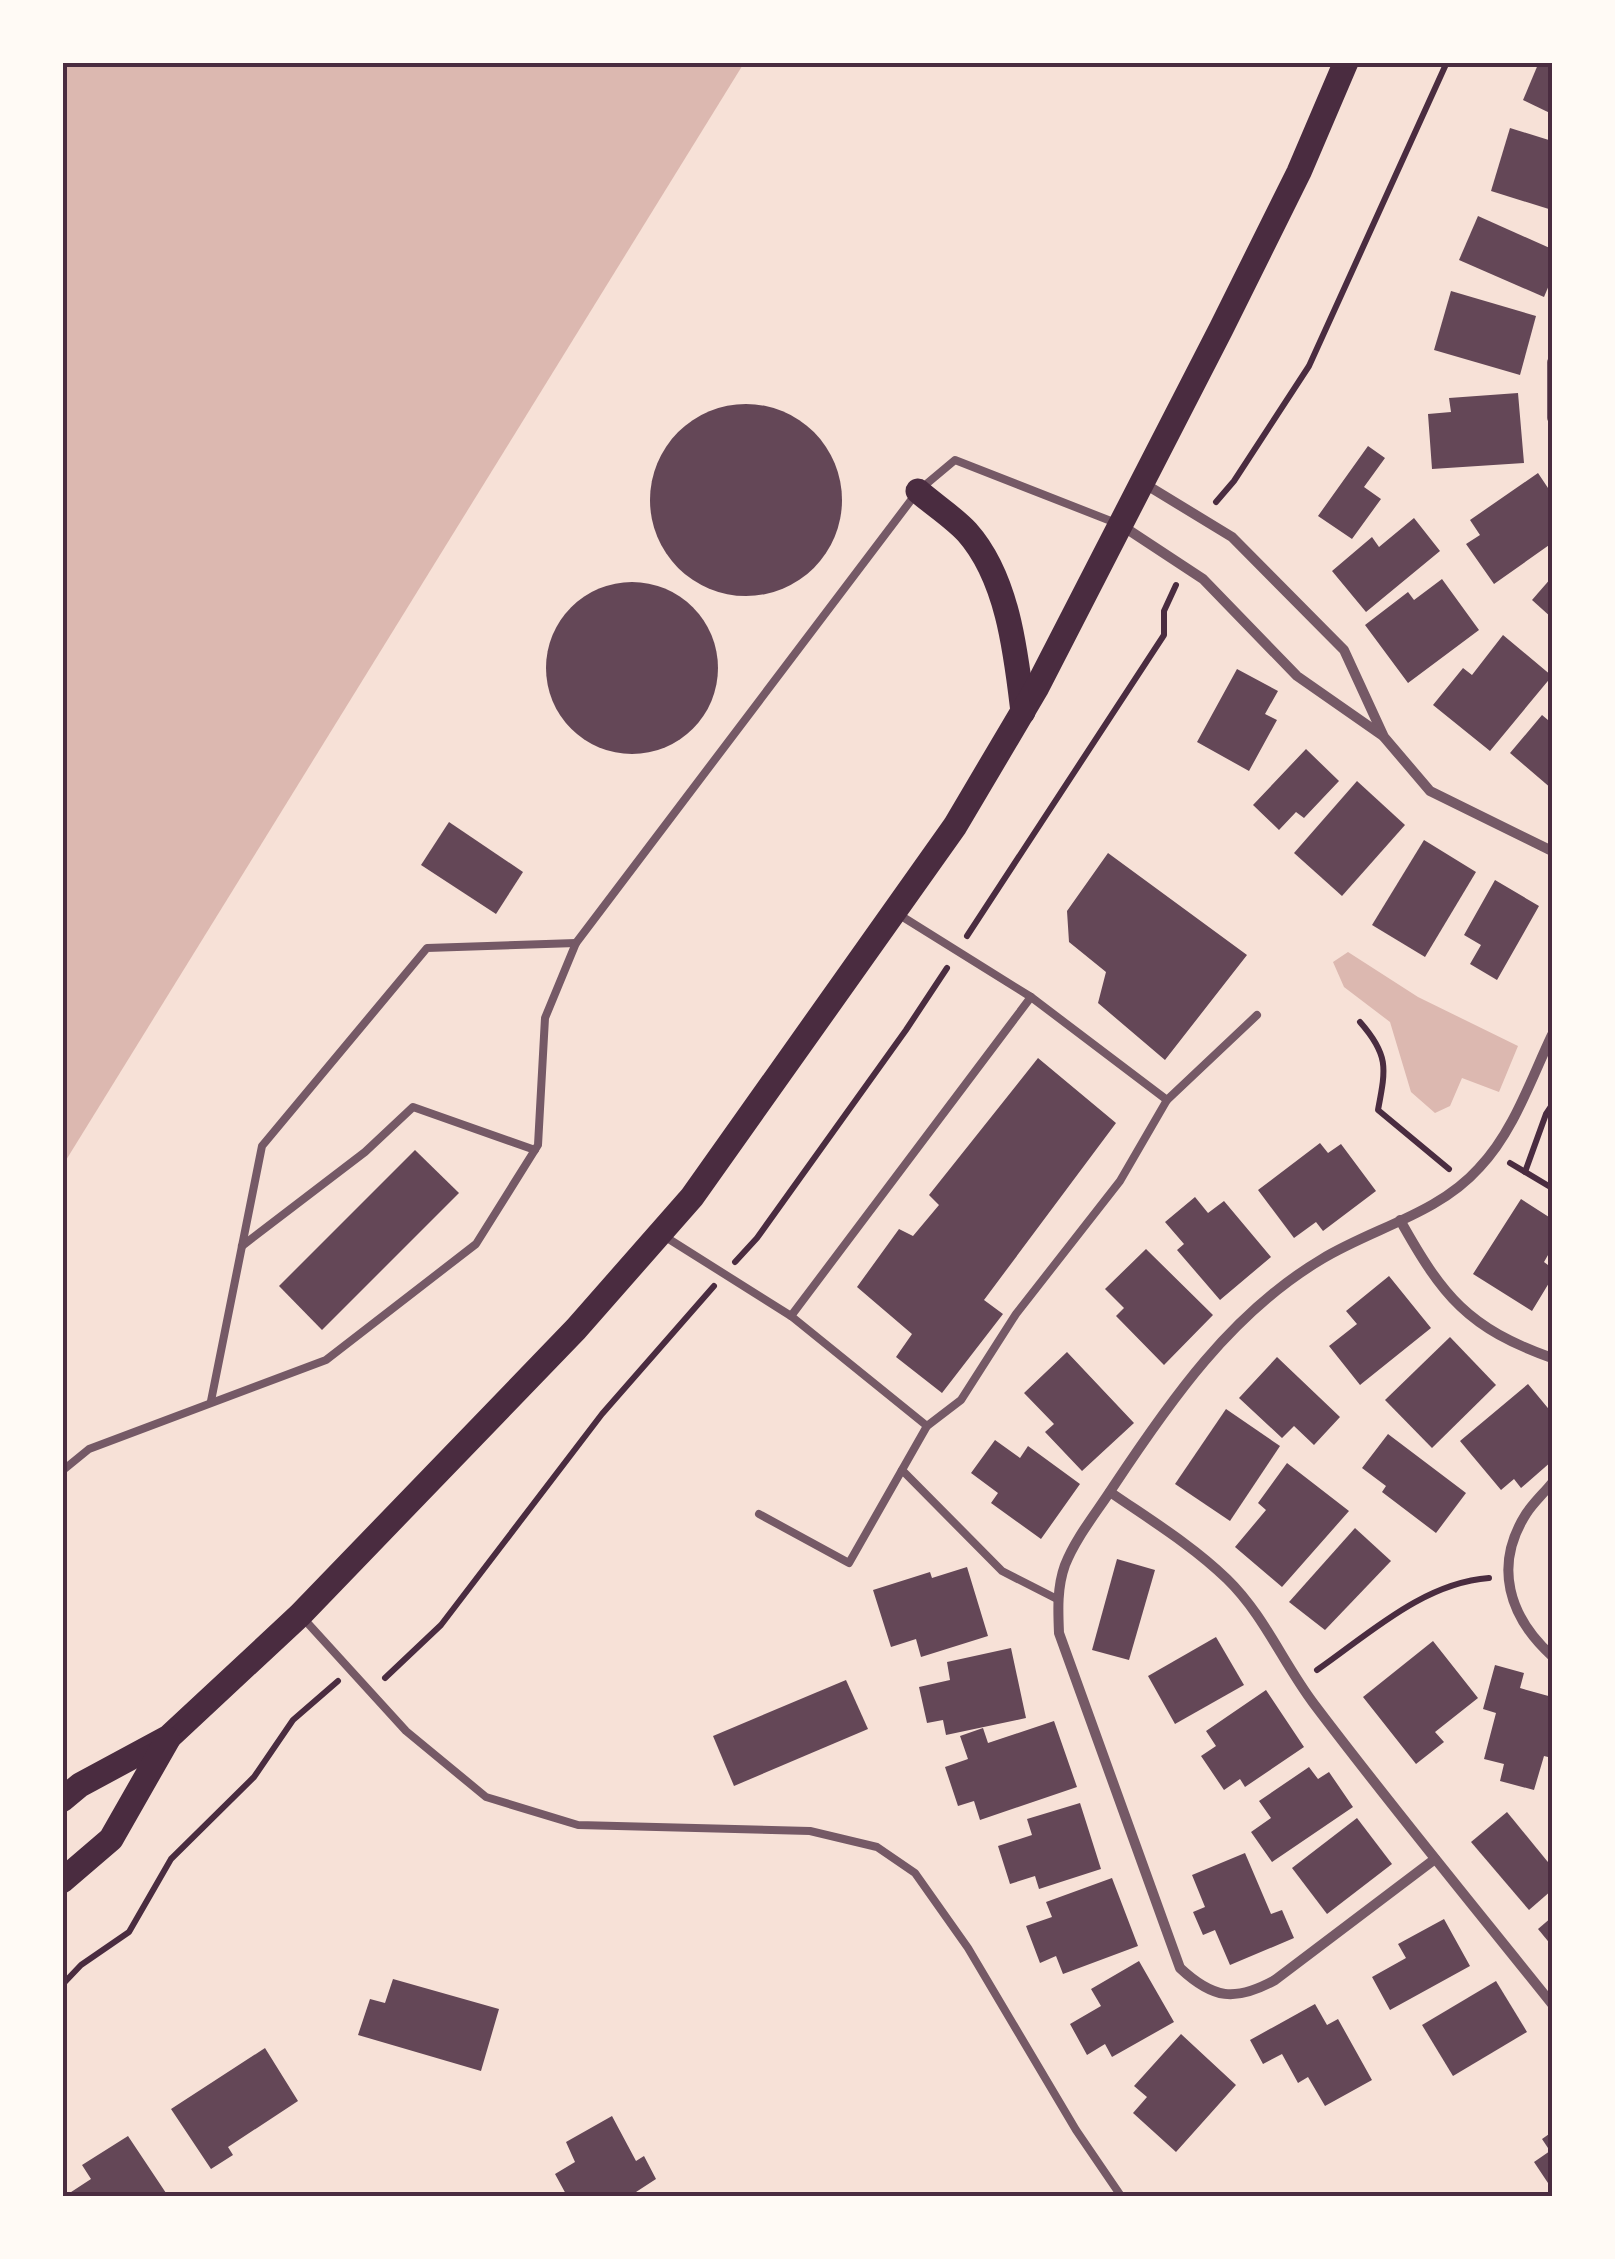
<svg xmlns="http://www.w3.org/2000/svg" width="1615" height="2259" font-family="'Varela Round',sans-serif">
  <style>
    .water { fill: #dcb8b0 }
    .building { fill: #644757 }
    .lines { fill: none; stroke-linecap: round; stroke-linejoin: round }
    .path { stroke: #4a2c40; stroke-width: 6 }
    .service { stroke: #755966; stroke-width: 8 }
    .minor { stroke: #755966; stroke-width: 10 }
    .primary { stroke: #4a2c40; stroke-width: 25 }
    .neatline { fill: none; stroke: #4a2c40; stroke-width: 4 }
  </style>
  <rect width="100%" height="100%" fill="#f7e1d7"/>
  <g class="water">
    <path d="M63 62 744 63 63 1165 62 63Z"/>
    <path d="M1348 952 1418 997 1518 1046 1499 1092 1462 1078 1450 1106 1435 1113 1411 1092 1390 1022 1344 987 1333 962Z"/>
  </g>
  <g class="building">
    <path d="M1539 62H1552V114L1523 100Z"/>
    <path d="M1510 128 1552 141V210L1491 191Z"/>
    <path d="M1478 216 1552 249V278L1544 297 1459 260Z"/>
    <path d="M1451 291 1536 316 1520 375 1434 350Z"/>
    <path d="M1518 393 1524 463 1432 469 1428 414 1451 412 1449 398Z"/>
    <circle cx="746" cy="500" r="96"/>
    <path d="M1368 446 1385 458 1364 487 1381 499 1352 539 1318 516Z"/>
    <path d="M1538 473 1552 494V543L1494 584 1466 544 1480 535 1470 520Z"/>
    <path d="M1414 518 1440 551 1366 612 1332 571 1372 537 1379 547Z"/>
    <path d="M1552 577V618L1532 600Z"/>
    <path d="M1442 579 1479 630 1408 683 1365 625 1408 592 1414 600Z"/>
    <circle cx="632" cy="668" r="86"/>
    <path d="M1503 635 1552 676 1490 751 1433 705 1463 668 1472 675Z"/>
    <path d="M1237 669 1278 691 1265 714 1277 720 1249 771 1197 742Z"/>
    <path d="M1542 715 1548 720 1552 715V789L1510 753Z"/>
    <path d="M1306 749 1339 781 1304 818 1296 812 1279 830 1253 805Z"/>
    <path d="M1357 781 1405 825 1342 896 1294 853Z"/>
    <path d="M449 822 523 872 496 914 421 865Z"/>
    <path d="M1424 840 1476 872 1425 957 1372 925Z"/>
    <path d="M1108 853 1247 955 1165 1060 1098 1003 1106 972 1069 942 1067 911Z"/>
    <path d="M1495 880 1539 906 1497 980 1470 964 1481 945 1464 935Z"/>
    <path d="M1038 1058 1116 1123 984 1300 1003 1314 942 1393 896 1357 912 1334 857 1287 899 1229 913 1236 939 1205 929 1195Z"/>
    <path d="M1320 1143 1328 1153 1341 1144 1376 1191 1323 1231 1316 1222 1294 1238 1258 1190Z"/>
    <path d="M415 1150 459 1193 322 1330 279 1286Z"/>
    <path d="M1195 1197 1208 1213 1224 1201 1271 1257 1220 1300 1177 1250 1184 1244 1165 1222Z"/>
    <path d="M1521 1199 1552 1219V1248L1544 1262 1552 1268V1278L1532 1311 1473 1274Z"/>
    <path d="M1146 1249 1213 1315 1164 1365 1116 1316 1124 1308 1105 1289Z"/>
    <path d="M1389 1276 1431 1328 1360 1385 1329 1346 1357 1324 1346 1311Z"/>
    <path d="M1450 1337 1496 1385 1432 1448 1385 1400Z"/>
    <path d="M1067 1352 1134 1423 1082 1471 1045 1432 1054 1424 1024 1393Z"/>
    <path d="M1277 1357 1340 1417 1314 1445 1294 1426 1282 1438 1239 1398Z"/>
    <path d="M1528 1384 1552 1413V1461L1521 1488 1514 1479 1501 1490 1460 1441Z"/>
    <path d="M1226 1409 1280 1446 1230 1521 1175 1484Z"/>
    <path d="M1388 1434 1466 1493 1436 1533 1382 1492 1386 1486 1362 1468Z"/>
    <path d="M995 1440 1020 1458 1028 1446 1080 1484 1041 1539 991 1503 998 1493 971 1473Z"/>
    <path d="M1287 1463 1349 1511 1282 1587 1235 1547 1266 1510 1258 1503Z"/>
    <path d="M1355 1528 1391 1561 1325 1630 1289 1602Z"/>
    <path d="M1117 1559 1155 1570 1129 1660 1092 1650Z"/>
    <path d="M967 1567 988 1636 921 1657 916 1639 891 1647 873 1590 930 1572 932 1578Z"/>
    <path d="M1216 1637 1244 1685 1175 1724 1148 1676Z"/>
    <path d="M1433 1641 1478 1698 1435 1732 1444 1742 1416 1764 1363 1697Z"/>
    <path d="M1011 1648 1026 1718 946 1735 943 1720 927 1723 919 1687 950 1680 947 1662Z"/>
    <path d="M1495 1665 1524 1673 1520 1688 1552 1697V1758L1544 1756 1534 1790 1500 1781 1504 1764 1484 1759 1496 1713 1483 1709Z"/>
    <path d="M846 1680 868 1729 734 1786 713 1736Z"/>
    <path d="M1266 1690 1304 1747 1245 1787 1240 1779 1224 1790 1201 1756 1216 1746 1206 1731Z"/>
    <path d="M1054 1721 1077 1787 980 1820 974 1801 958 1806 945 1767 968 1759 960 1736 983 1728 988 1743Z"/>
    <path d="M1309 1767 1318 1779 1329 1772 1353 1807 1272 1862 1251 1832 1271 1818 1259 1801Z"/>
    <path d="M1080 1803 1101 1869 1039 1889 1035 1876 1010 1884 998 1846 1032 1835 1027 1819Z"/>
    <path d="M1507 1812 1552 1867V1890L1529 1910 1471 1842Z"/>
    <path d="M1357 1818 1392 1864 1327 1914 1292 1868Z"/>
    <path d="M1245 1853 1271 1914 1282 1910 1294 1938 1230 1965 1215 1930 1203 1935 1193 1912 1205 1907 1192 1875Z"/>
    <path d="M1112 1878 1138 1946 1063 1974 1056 1956 1040 1963 1026 1926 1052 1917 1046 1902Z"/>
    <path d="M1552 1917V1946L1538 1929Z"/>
    <path d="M1444 1919 1470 1966 1390 2010 1372 1977 1406 1958 1398 1944Z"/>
    <path d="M1139 1961 1174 2022 1112 2057 1105 2044 1087 2055 1070 2024 1101 2006 1091 1989Z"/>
    <path d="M393 1979 499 2009 481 2071 358 2035 370 1999 385 2003Z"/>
    <path d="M1496 1981 1527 2032 1453 2076 1422 2025Z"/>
    <path d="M1315 2004 1327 2025 1338 2019 1372 2080 1325 2106 1308 2077 1298 2083 1282 2054 1263 2064 1250 2040Z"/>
    <path d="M1181 2034 1236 2085 1176 2152 1133 2113 1147 2097 1134 2086Z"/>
    <path d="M265 2048 298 2101 228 2147 233 2155 211 2169 171 2109Z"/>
    <path d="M612 2116 636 2161 644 2156 656 2179 636 2192 638 2196H567L555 2174 575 2162 566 2142Z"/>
    <path d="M1552 2132V2189L1534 2162 1550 2151 1542 2139Z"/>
    <path d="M128 2136 168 2196H65L91 2179 82 2165Z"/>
  </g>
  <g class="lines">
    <g class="path">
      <path d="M1216 502 1234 481 1309 366 1447 62"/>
      <path d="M967 936 1164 635V611L1176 585"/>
      <path d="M1360 1022C1389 1055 1386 1068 1378 1110L1449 1169"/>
      <path d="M1510 1163 1552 1188"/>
      <path d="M1525 1172 1546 1114 1552 1105"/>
      <path d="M735 1262 757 1238 906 1030 947 968"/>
      <path d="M1317 1670C1369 1634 1423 1583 1489 1578"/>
      <path d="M385 1678 441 1625 602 1414 714 1286"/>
      <path d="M62 1985 81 1965 129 1932 171 1859 254 1777 293 1720 338 1681"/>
    </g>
    <g class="service">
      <path d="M1031 997 1167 1100 1257 1015"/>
      <path d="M664 1236 791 1316 927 1426"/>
      <path d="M242 1246 365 1152 413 1107 535 1150"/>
      <path d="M791 1316 1031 997 898 914"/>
      <path d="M211 1401 262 1146 427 948 576 943"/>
      <path d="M902 1470 1002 1571 1057 1599"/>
      <path d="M62 1471 89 1449 326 1360 476 1244 538 1145 545 1018 576 943 918 491 955 460 1116 523"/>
      <path d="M759 1514 849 1563 927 1426 961 1400 1016 1314 1120 1181 1167 1100"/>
      <path d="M303 1618 406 1731 486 1797 578 1825 810 1831 877 1847 915 1873 968 1948 1076 2130 1121 2196"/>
    </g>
    <g class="minor">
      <path d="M1552 362V418"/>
      <path d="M1145 484 1232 537 1344 650 1384 737 1430 791 1552 851"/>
      <path d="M1121 525 1203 579 1297 676 1383 736"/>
      <path d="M1400 1220C1443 1297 1468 1328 1552 1358"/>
      <path d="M1552 1483C1544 1493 1533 1503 1526 1514 1493 1566 1509 1617 1552 1656"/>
      <path d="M1110 1492C1149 1519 1192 1545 1227 1579 1264 1615 1283 1663 1314 1704 1391 1806 1472 1904 1552 2004"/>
      <path d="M1435 1859 1275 1980C1235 2002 1213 1999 1180 1968L1059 1633C1058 1610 1057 1587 1065 1565 1076 1537 1097 1512 1113 1487 1170 1401 1231 1313 1322 1259 1373 1228 1438 1214 1479 1168 1513 1133 1531 1079 1552 1035"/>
    </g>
    <g class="primary">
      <path d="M918 491C934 505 953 517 967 532 1008 578 1016 653 1023 712"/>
      <path d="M62 1800 80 1785 169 1737 300 1615 576 1329 692 1197 955 826 1036 689 1221 329 1299 172 1346 62"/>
      <path d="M62 1881 111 1839 168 1739"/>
    </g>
  </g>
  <rect width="1615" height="2259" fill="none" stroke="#fffaf5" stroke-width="130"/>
  <rect x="65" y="65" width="1485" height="2129" class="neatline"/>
</svg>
